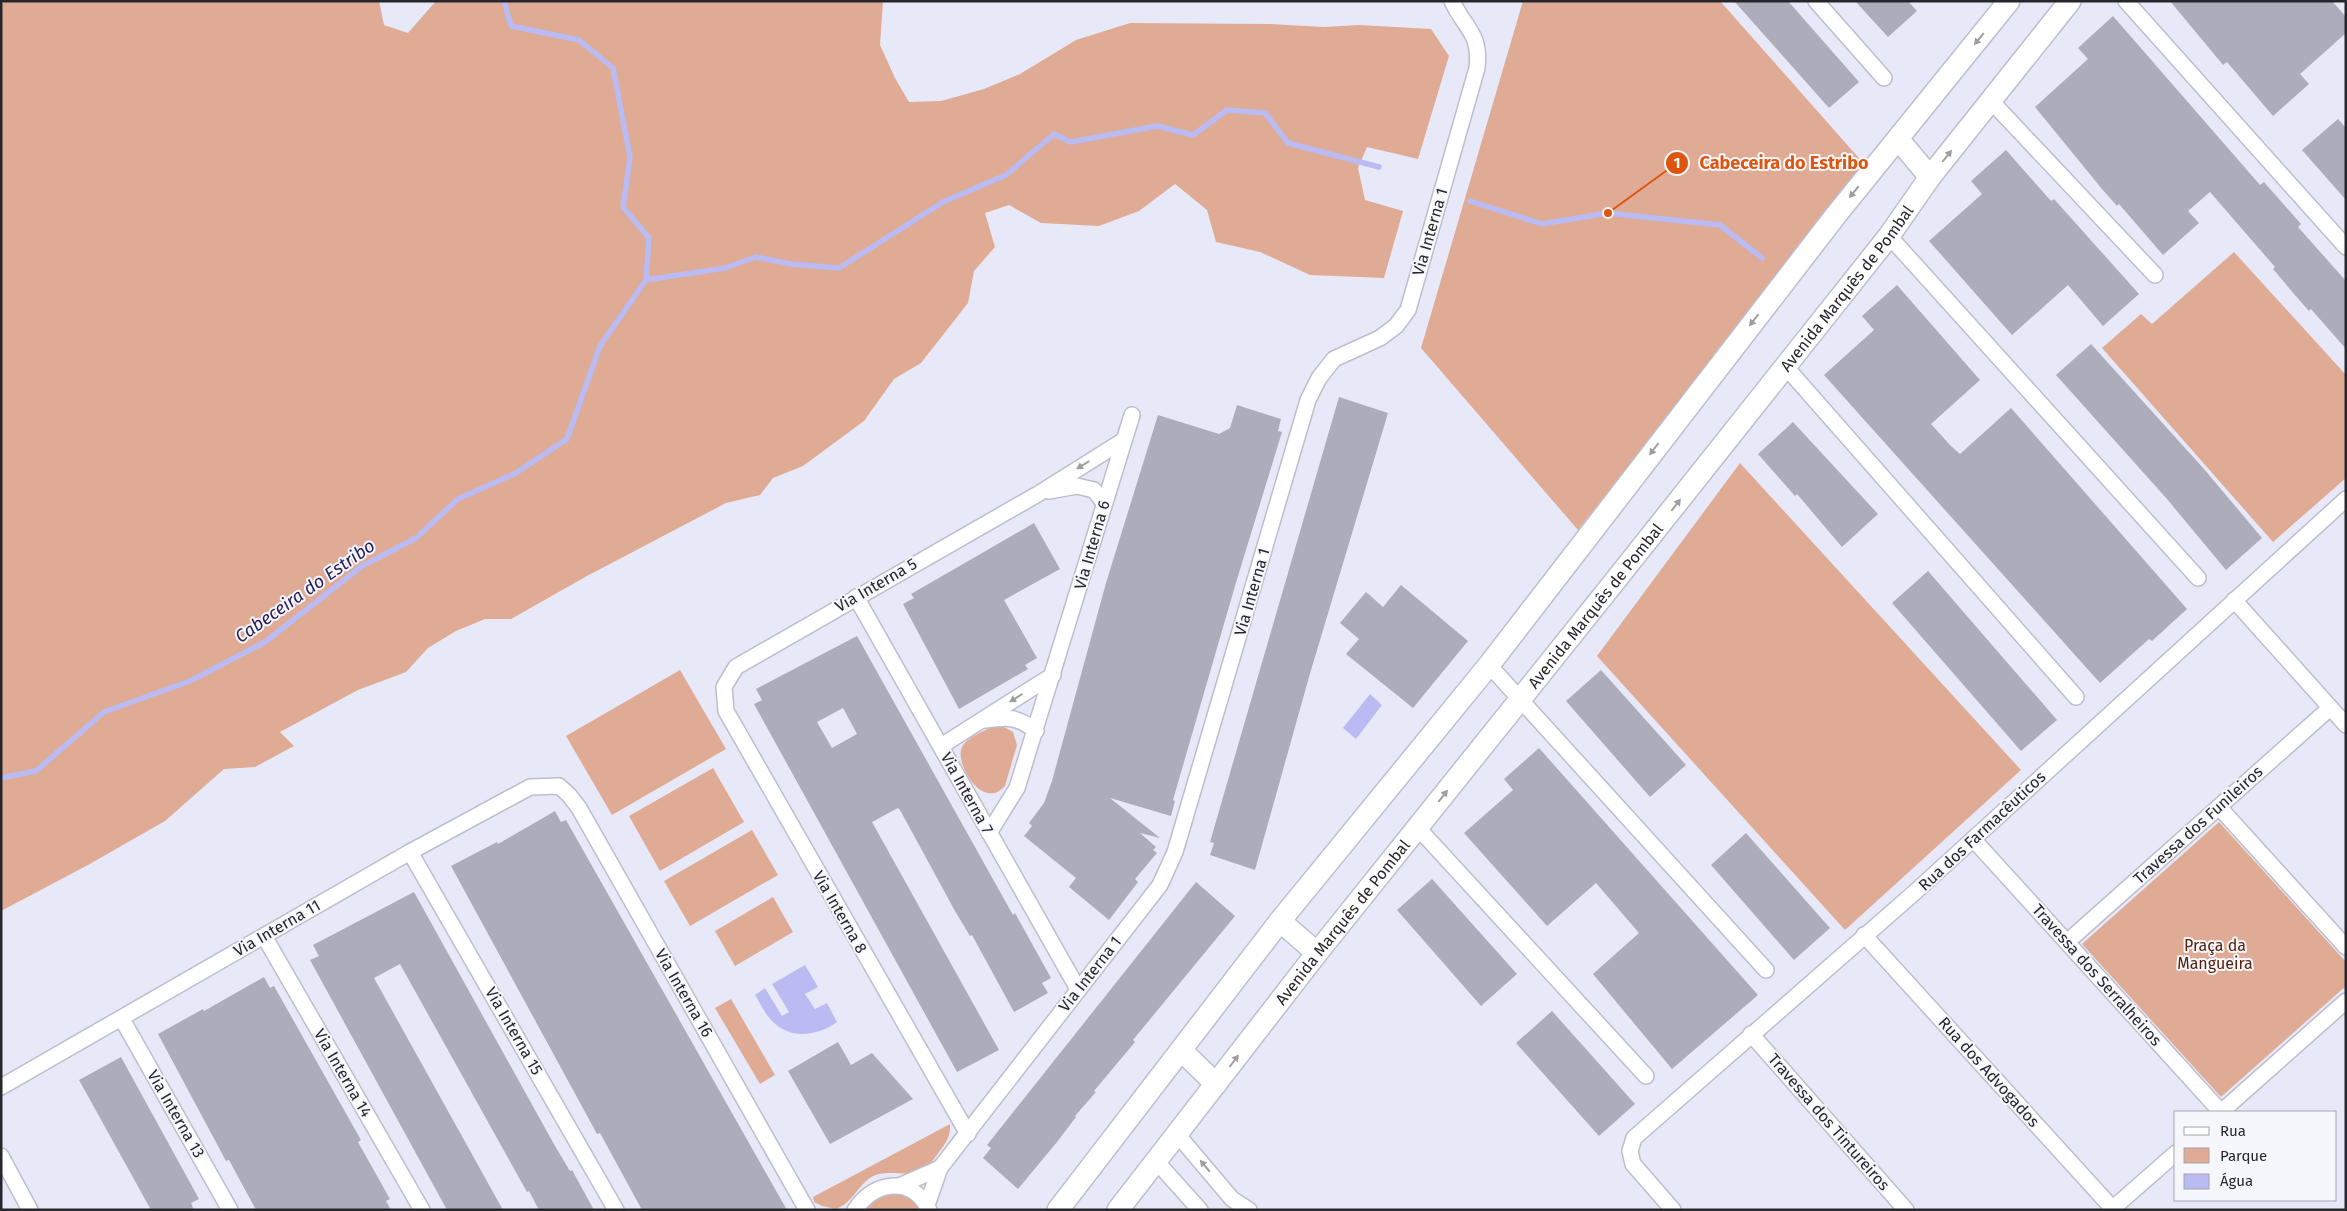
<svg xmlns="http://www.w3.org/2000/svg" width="2347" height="1211" font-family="'Fira Sans',sans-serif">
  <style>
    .green { fill: #dfab95 }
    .water { fill: #babbf2 }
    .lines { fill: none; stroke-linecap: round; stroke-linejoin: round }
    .stream { stroke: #babbf2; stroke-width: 5.5 }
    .building { fill: #acacbb; fill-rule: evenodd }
    .minor-casing { stroke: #bdbecd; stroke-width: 18 }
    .secondary-casing { stroke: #bdbecd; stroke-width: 24 }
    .minor { stroke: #fff; stroke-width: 15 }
    .secondary { stroke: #fff; stroke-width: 21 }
    .oneway { fill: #9d9ea0 }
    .labels { text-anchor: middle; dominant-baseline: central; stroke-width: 4; stroke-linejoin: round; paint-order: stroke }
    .street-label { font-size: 16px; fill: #26272c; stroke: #f6f7fd }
    .park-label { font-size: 16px; fill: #552107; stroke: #f6f7fd }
    .water-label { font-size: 18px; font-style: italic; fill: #261e5c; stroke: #f6f7fd }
    .leader { fill: none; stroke: #de560e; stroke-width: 2 }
    .callout-dot { fill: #de560e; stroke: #f6f7fd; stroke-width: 2 }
    .mark-label { font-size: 15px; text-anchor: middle; font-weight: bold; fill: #fff }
    .callout-label { font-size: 18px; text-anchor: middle; font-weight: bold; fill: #de560e; stroke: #f6f7fd; stroke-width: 4; stroke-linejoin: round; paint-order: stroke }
  </style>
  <rect width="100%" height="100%" fill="#e8e9f8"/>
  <g class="green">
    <path d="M5 1H379L384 25 408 33 436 1H883L880 45 895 78 909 102 941 101 984 89 1020 74 1076 40 1130 23 1270 24 1323 27 1359 25 1431 29 1449 56 1418 159 1367 147 1358 168 1365 200 1403 211 1384 278 1310 275 1260 252 1216 242 1207 210 1175 184 1139 211 1099 226 1041 223 1009 205 985 213 995 247 974 271 968 303 921 363 894 379 864 421 803 466 773 478 760 495 726 503 587 576 511 619H485L456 631 428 648 406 672 358 690 280 732 294 746 255 767 224 769 165 821 88 865 1 911V5Z"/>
    <path d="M1523 1H1720L1865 165 1578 530 1421 348Z"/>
    <path d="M2234 252 2346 375V478L2273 542 2102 348 2141 314 2152 324Z"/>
    <path d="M1740 463 2021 770 1845 930 1597 656Z"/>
    <path d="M680 670 726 749 612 815 566 736Z"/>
    <path d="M994 726H1002L1013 732 1017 745 1005 786C982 812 954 762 962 747 967 737 984 731 994 726Z"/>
    <path d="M713 768 744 822 660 871 629 816Z"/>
    <path d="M2219 822 2346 962V986L2221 1097 2082 944Z"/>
    <path d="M752 830 778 875 690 926 664 881Z"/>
    <path d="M773 897 793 932 735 966 715 931Z"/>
    <path d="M731 999 775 1075 760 1084 715 1008Z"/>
    <path d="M950 1124C951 1136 946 1143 939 1152 935 1158 929 1166 923 1170 911 1179 886 1167 870 1178 857 1187 852 1203 836 1209L822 1206 814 1202 813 1197Z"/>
    <path d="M893 1193C906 1195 913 1199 921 1210H866C873 1199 880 1195 893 1193Z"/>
  </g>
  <g class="water">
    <path d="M1370 694 1382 705 1356 739 1343 728Z"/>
    <path d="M805 965 818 987 805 994 815 1009 827 1003 837 1022C818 1036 790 1040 772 1021 765 1014 760 1003 755 995L765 988 782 1016 789 1012 772 984Z"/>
  </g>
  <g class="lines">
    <g class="stream">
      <path d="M1470 201 1542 224 1608 213 1720 225 1762 258"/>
      <path d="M646 280 725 268 756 257 791 264 839 268 943 202 1006 175 1054 134 1071 142 1157 126 1193 135 1227 110 1265 113 1288 143 1379 167"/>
      <path d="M1 778 36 771 104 712 190 681 265 642 362 566 416 538 458 499 516 473 567 439 600 346 646 280 649 238 623 207 630 157 613 68 579 40 511 26 504 1"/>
    </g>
  </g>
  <g class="building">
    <path d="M1734 1H1788L1859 82 1829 108Z"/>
    <path d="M1855 1H1908L1917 11 1888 37Z"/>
    <path d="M2170 1H2332L2346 17V33L2300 74 2309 84 2273 116 2227 62 2223 65Z"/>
    <path d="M2113 16 2260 185 2264 182 2301 224 2298 227 2346 281V349L2311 309 2309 311 2294 294 2273 269 2275 267 2210 192 2188 211 2199 223 2163 255 2119 204 2117 206 2102 189 2035 107 2088 59 2078 48Z"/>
    <path d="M2338 119 2346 128V200L2302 150Z"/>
    <path d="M2006 150 2051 201 2054 199 2139 294 2103 326 2068 285 2012 335 1929 241 1982 194 1971 181Z"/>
    <path d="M1897 285 1980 380 1931 424 1951 446 1960 454 2011 408 2187 609 2152 641 2149 639 2100 683 1824 375 1874 330 1862 316Z"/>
    <path d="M2091 344 2204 469 2262 538 2226 570 2167 499 2056 375Z"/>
    <path d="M1339 397 1388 413 1309 677 1255 870 1210 855 1214 843 1210 842Z"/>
    <path d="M1237 405 1281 419 1278 431 1282 432 1235 586 1173 800 1175 801 1171 816 1110 798 1160 838 1140 833 1156 847 1153 850 1157 853 1135 879 1138 882 1109 920 1069 887 1076 878 1024 836 1032 826 1029 823 1044 803 1052 781 1106 583 1158 415 1219 434 1230 428Z"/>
    <path d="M1793 422 1878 514 1842 547 1797 494 1795 496 1758 454Z"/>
    <path d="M1034 523 1060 569 1004 600 1037 658 1025 665 1028 669 959 709 903 604 914 598 911 594Z"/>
    <path d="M1928 571 2057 720 2021 751 1892 603Z"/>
    <path d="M1401 585 1468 641 1413 708 1346 654 1359 639 1340 623 1366 592 1383 607Z"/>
    <path d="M857 636 1013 915 1015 913 1051 978 1042 983 1048 993 1014 1012 972 935 970 936 955 911 900 810 898 808 872 822 999 1050 957 1072 754 704 762 700 756 689ZM843 708 857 734 832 748 817 722Z"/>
    <path d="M1601 670 1686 765 1650 797 1566 701Z"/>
    <path d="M1539 748 1758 995 1672 1069 1593 974 1639 933 1596 883 1547 926 1464 833 1513 790 1504 779Z"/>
    <path d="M555 811 561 822 566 820 787 1210H642L600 1133 597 1134 451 866 497 842 498 844Z"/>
    <path d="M1746 833 1830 928 1794 960 1711 865Z"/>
    <path d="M1432 879 1517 974 1481 1006 1397 910Z"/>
    <path d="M1196 882 1235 916 1133 1040 1135 1042 1094 1091 1096 1092 1075 1116 1076 1117 1057 1142 1018 1189 983 1158 991 1148 987 1145Z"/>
    <path d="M414 892 555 1146 570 1171 572 1170 594 1210H539L529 1191 527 1192 400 964 374 978 503 1210H447L310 960 319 956 313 945Z"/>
    <path d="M264 977 270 988 274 986 361 1140 358 1142 390 1199 386 1201 391 1210H256L229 1160 226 1161 158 1034 203 1009 204 1011Z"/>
    <path d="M1552 1011 1635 1104 1599 1136 1516 1043Z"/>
    <path d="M838 1042 851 1065 872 1053 913 1099 830 1144 788 1071Z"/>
    <path d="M121 1057 199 1199 191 1203 194 1210H151L79 1080Z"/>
  </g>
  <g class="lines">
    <defs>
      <g id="minor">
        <path d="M1816 1 1884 78"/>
        <path d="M2126 1 2346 247"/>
        <path d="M1992 102 2155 275"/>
        <path d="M1889 236 2198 578"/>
        <path d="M1785 366 2076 697"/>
        <path d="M1049 491 1077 486 1094 490 1104 503"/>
        <path d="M856 597 1078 989"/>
        <path d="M2234 600 2346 725"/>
        <path d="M1489 665 1766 970"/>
        <path d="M985 720C1008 717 1017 716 1036 731"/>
        <path d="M941 746 1053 675"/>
        <path d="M2219 807 2346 947"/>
        <path d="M1418 828 1646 1076"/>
        <path d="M989 833 1017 788 1132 415"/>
        <path d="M1973 839 2221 1112"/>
        <path d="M410 852 616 1210"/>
        <path d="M1864 935 2114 1210"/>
        <path d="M264 936 422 1210"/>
        <path d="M2067 942 2330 708"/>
        <path d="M122 1019 230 1210"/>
        <path d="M1751 1034 1906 1210"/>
        <path d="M1 1087 410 852 530 787 559 786 569 795 579 808 807 1210"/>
        <path d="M2221 1112 2346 1001"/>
        <path d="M968 1134 726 711 724 687 736 667 1038 494 1124 440"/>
        <path d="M1177 1134 1232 1199 1249 1210"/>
        <path d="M1 1156 30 1210"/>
        <path d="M1156 1161 1200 1210"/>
        <path d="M899 1186 940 1168"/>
        <path d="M927 1205 940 1168 1160 885 1175 852 1308 400 1319 378 1334 359 1380 338 1396 326 1408 310 1477 68C1481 33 1465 29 1452 1"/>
        <path d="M855 1210C874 1180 913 1176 929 1210"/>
        <path d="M1673 1210 1633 1164 1630 1151 1634 1138 1914 893 2346 499"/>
        <path d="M2111 1210 2176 1153"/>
      </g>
      <g id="secondary">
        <path d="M1898 139 1930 177"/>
        <path d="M1280 921 1317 953"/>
        <path d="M1181 1050 1216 1084"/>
        <path d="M1058 1210 1280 921 1489 665 1836 215 2009 1"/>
        <path id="s1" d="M1118 1210 1317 953 1611 586 1889 236 1930 177 2070 1"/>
      </g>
    </defs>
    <use href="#minor" class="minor-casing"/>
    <use href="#secondary" class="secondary-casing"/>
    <use href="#minor" class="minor"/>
    <use href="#secondary" class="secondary"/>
  </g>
  <defs><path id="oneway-solid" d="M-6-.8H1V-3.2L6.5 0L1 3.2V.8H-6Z" transform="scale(1.25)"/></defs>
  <g class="oneway">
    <use href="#oneway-solid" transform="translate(1979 39) rotate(129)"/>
    <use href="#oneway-solid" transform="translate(1947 156) rotate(-51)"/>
    <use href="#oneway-solid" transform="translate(1854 192) rotate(129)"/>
    <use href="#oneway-solid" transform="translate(1754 320) rotate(128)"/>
    <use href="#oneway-solid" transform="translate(1654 449) rotate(127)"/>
    <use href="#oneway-solid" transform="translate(1083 465) rotate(148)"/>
    <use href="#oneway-solid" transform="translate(1676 505) rotate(-52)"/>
    <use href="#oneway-solid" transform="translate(1016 698) rotate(148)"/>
    <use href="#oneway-solid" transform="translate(1443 796) rotate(-52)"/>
    <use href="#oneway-solid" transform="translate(1234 1061) rotate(-53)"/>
    <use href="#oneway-solid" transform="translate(1205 1166) rotate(-130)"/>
  </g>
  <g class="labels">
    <g class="street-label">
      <text transform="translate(1430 232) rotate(-74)">Via Interna 1</text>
      <text stroke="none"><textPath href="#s1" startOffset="1175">Avenida Marquês de Pombal</textPath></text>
      <text transform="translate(1092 545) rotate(-74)">Via Interna 6</text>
      <text transform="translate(876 585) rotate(-30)">Via Interna 5</text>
      <text transform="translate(1252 592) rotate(-74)">Via Interna 1</text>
      <text stroke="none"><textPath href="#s1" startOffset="770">Avenida Marquês de Pombal</textPath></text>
      <text transform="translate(967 793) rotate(61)">Via Interna 7</text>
      <text transform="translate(2198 825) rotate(-42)">Travessa dos Funileiros</text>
      <text transform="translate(1982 831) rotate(-43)">Rua dos Farmacêuticos</text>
      <text transform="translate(840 912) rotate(60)">Via Interna 8</text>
      <text stroke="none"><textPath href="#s1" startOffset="365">Avenida Marquês de Pombal</textPath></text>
      <text transform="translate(277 928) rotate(-30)">Via Interna 11</text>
      <text transform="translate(1090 974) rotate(-52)">Via Interna 1</text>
      <text transform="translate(2097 975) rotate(48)">Travessa dos Serralheiros</text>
      <text transform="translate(684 993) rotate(60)">Via Interna 16</text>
      <text transform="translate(514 1031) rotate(60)">Via Interna 15</text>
      <text transform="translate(1989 1072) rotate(48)">Rua dos Advogados</text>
      <text transform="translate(343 1073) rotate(60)">Via Interna 14</text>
      <text transform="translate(176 1114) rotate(60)">Via Interna 13</text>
      <text transform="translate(1829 1122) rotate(49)">Travessa dos Tintureiros</text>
    </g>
    <g class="park-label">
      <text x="2215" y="945">Praça da<tspan x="2215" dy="18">Mangueira</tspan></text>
    </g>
    <g class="water-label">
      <text transform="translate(305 591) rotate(-35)">Cabeceira do Estribo</text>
    </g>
  </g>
  <path class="leader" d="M1608 213L1677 163"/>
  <g class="callout-dot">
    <circle cx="1608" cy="213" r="5"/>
    <circle cx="1677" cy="163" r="12"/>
  </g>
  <g class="mark-label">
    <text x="1677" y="168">1</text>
  </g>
  <g class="callout-label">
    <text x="1784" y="169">Cabeceira do Estribo</text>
  </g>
  <rect width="2347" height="1211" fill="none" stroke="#26272c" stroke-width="5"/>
  <rect x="2174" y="1111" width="162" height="90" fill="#f6f7fd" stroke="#a3a4a9"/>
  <rect x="2184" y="1127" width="25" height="8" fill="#ffffff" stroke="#a3a4a9"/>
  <text x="2220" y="1136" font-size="15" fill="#26272c">Rua</text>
  <rect x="2184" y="1148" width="25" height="15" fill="#dfab95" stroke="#a3a4a9"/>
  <text x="2220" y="1161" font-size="15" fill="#26272c">Parque</text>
  <rect x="2184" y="1174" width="25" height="15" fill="#babbf2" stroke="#a3a4a9"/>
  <text x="2220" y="1186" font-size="15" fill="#26272c">Água</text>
</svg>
